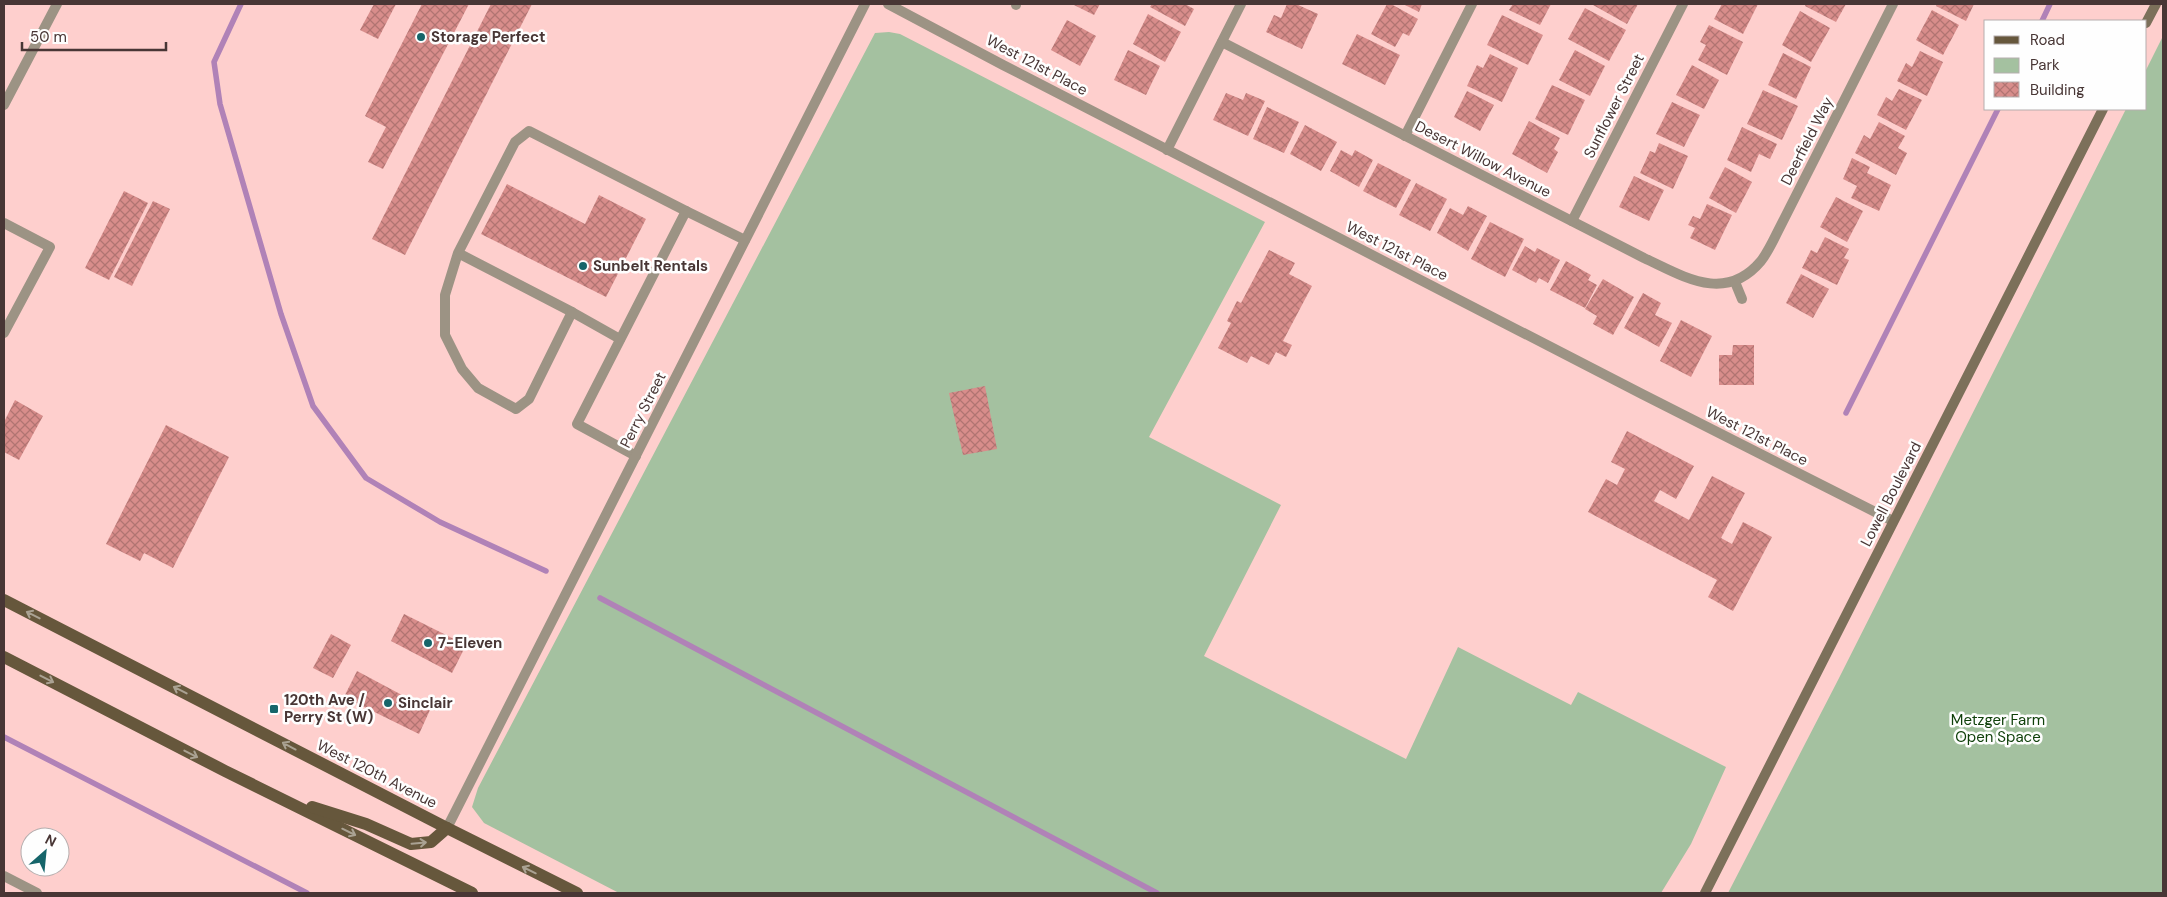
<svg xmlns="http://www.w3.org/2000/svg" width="2167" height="897" font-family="'DM Sans',sans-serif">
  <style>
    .park { fill: #a4c1a0 }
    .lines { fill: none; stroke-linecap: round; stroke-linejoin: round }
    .stream { stroke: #b082b7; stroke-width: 5.5 }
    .building { fill: url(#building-cross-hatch) }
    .service { stroke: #9c9384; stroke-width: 10 }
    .minor { stroke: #9c9384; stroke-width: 10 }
    .tertiary { stroke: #9c9384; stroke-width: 10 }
    .secondary { stroke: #7c705a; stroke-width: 10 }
    .primary { stroke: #66573c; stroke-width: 12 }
    .oneway { stroke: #aaa293 }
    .poi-dot { fill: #16656a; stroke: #fefefe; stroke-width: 2 }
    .labels { text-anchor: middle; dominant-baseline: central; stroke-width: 5; stroke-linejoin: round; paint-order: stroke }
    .poi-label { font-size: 15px; font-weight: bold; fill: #483635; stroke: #fefefe; text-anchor: start }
    .street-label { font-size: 15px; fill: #483635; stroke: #fefefe }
    .park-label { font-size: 15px; fill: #0f400a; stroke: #fefefe }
  </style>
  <defs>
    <pattern id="building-cross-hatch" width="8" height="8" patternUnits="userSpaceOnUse" patternTransform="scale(1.25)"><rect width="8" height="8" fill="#d88d8b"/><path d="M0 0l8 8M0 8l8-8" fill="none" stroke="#b17472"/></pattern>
  </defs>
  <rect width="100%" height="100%" fill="#fecfcd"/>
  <g class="park">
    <path d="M889 32 900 34 1265 222 1149 437 1281 505 1204 656 1406 759 1458 647 1571 705 1578 692 1726 767 1691 844 1661 893H619L484 823 472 807 478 788 875 33Z"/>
    <path d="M2163 36V893H1728L1837 682 2126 109H2146V70Z"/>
  </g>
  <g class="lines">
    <g class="stream">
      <path d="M241 4 214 62 220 104 281 314 313 406 366 478 440 522 546 571"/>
      <path d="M2042 21 2050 4"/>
      <path d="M1846 413 1998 109"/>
      <path d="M600 598 1157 893"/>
      <path d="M4 737 307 893"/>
    </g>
  </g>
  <g class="building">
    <path d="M374 4H396L378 39 360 30Z"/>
    <path d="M422 4H469L383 169 368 162 386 127 365 116Z"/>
    <path d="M491 4H532L405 255 372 239Z"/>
    <path d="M1072 4H1100L1094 15Z"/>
    <path d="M1152 4H1185L1194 9 1185 26 1150 7Z"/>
    <path d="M1287 4H1296L1318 14 1302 49 1266 32 1274 15 1281 18Z"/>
    <path d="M1387 4H1391L1418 19 1409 36 1403 33 1395 47 1371 34Z"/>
    <path d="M1403 4H1422L1419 12Z"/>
    <path d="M1513 4H1551L1540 25 1509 10Z"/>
    <path d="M1594 4H1638L1627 24 1593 5Z"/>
    <path d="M1722 4H1758L1743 34 1714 19Z"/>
    <path d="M1806 4H1846L1836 22 1805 6Z"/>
    <path d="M1937 4H1974L1966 21 1936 6Z"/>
    <path d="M1585 8 1626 30 1609 61 1568 39Z"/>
    <path d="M1932 10 1959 25 1943 55 1916 40Z"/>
    <path d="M1800 11 1830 28 1811 62 1782 45Z"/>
    <path d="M1148 14 1181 32 1165 62 1133 44Z"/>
    <path d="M1502 15 1543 35 1528 65 1487 45Z"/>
    <path d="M1067 20 1096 36 1080 66 1051 50Z"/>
    <path d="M1709 25 1743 42 1727 75 1698 60 1706 45 1700 42Z"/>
    <path d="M1357 34 1400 55 1385 85 1342 64Z"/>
    <path d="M1128 50 1160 66 1146 95 1114 80Z"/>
    <path d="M1575 50 1605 66 1590 96 1559 80Z"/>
    <path d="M1920 51 1943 62 1927 96 1897 81 1906 63 1912 67Z"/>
    <path d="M1783 53 1811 67 1796 99 1768 85Z"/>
    <path d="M1490 54 1518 68 1502 102 1467 86 1477 65 1483 68Z"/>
    <path d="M1692 65 1719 80 1704 109 1676 95Z"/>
    <path d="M1552 85 1585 100 1568 135 1535 119Z"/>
    <path d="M1899 89 1922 100 1906 130 1877 115 1886 97 1892 101Z"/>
    <path d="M1763 90 1798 106 1782 140 1747 124Z"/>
    <path d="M1467 91 1494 105 1480 131 1454 117Z"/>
    <path d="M1226 93 1243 100 1246 93 1265 101 1248 136 1213 120Z"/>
    <path d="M1672 102 1700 115 1684 147 1656 134Z"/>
    <path d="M1267 107 1299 122 1284 153 1253 139Z"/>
    <path d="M1529 121 1560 138 1554 149 1558 152 1547 173 1512 154Z"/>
    <path d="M1879 122 1905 136 1898 148 1907 153 1896 175 1855 153 1864 135 1870 139Z"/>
    <path d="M1305 125 1337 142 1321 171 1290 154Z"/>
    <path d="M1742 127 1777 144 1770 159 1759 154 1751 172 1727 160Z"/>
    <path d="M1659 143 1688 156 1673 189 1640 173 1650 151 1655 153Z"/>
    <path d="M1341 150 1352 156 1355 150 1373 160 1359 187 1330 171Z"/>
    <path d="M1852 158 1870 167 1867 173 1891 185 1879 211 1851 198 1857 186 1843 179Z"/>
    <path d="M1378 163 1411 180 1396 208 1363 191Z"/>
    <path d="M1725 167 1752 182 1736 213 1709 198Z"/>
    <path d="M1634 176 1664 190 1649 221 1619 207Z"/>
    <path d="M1416 183 1447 199 1430 231 1399 215Z"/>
    <path d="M507 184 585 224 599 195 646 219 606 297 481 234Z"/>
    <path d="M124 191 148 203 109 280 85 268Z"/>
    <path d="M1836 197 1863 211 1847 242 1820 227Z"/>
    <path d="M153 201 170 209 132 286 114 277Z"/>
    <path d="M1707 204 1732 215 1715 250 1690 238 1695 228 1688 225 1693 216 1700 219Z"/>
    <path d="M1468 206 1487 216 1468 251 1437 233 1450 208 1463 215Z"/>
    <path d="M1490 222 1524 239 1505 277 1471 259Z"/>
    <path d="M1825 237 1849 249 1844 258 1849 260 1837 285 1802 268 1811 250 1817 253Z"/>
    <path d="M1525 246 1535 252 1537 248 1560 260 1548 283 1539 278 1536 283 1512 270Z"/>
    <path d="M1269 250 1295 263 1289 274 1312 286 1283 341 1292 345 1286 357 1276 352 1269 365 1251 356 1247 363 1218 348 1231 323 1227 321 1237 301 1241 303Z"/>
    <path d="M1566 261 1591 275 1588 280 1597 285 1585 308 1550 290Z"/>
    <path d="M1801 274 1829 289 1813 318 1786 303Z"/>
    <path d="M1603 279 1634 297 1613 335 1593 324 1597 316 1585 309Z"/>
    <path d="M1643 293 1661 303 1655 315 1672 323 1659 347 1624 328Z"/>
    <path d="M1681 320 1712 336 1691 377 1660 361Z"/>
    <path d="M1733 345H1754V385H1719V355H1732Z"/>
    <path d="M985 386 997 449 963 455 949 393Z"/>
    <path d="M15 400 43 416 19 460 4 452V422Z"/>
    <path d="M166 425 229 457 173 568 144 553 140 561 106 544Z"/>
    <path d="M1627 431 1694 466 1676 499 1660 490 1654 501 1689 520 1712 476 1745 493 1721 538 1732 544 1743 522 1772 537 1733 611 1708 597 1717 580 1588 512 1606 479 1617 485 1625 469 1611 462Z"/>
    <path d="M404 614 466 645 452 673 391 641Z"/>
    <path d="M331 634 351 645 333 678 313 668Z"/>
    <path d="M357 671 430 710 419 734 344 697Z"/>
  </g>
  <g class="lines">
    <g class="service">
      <path d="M4 105 57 4"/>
      <path d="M4 223 50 247 4 333"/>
      <path d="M458 253 572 312 529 399 516 409 478 388 462 369 445 335V295L458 253 515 142 529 131 686 211"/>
      <path d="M572 312 620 339"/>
      <path d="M636 456 577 424 686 211 745 240"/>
      <path d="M4 876 37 893"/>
    </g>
    <g class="minor">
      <path d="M1016 5V4"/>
      <path d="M1222 42 1644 258C1683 276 1725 304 1761 261 1768 252 1773 241 1778 231L1893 4"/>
      <path d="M1405 136 1472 4"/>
      <path d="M1167 150 1241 4"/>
      <path d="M1572 221 1683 4"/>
      <path d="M1735 282 1742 299"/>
    </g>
    <g class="tertiary">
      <path d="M888 4 1003 65 1642 394 1893 521"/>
      <path d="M447 828 865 4"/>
    </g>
    <g class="secondary">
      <path d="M2146 23 2156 4"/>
      <path d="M1705 893 2103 109"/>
    </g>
    <g class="primary">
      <path d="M4 600 447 828 577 893"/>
      <path d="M4 657 225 771 472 893"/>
      <path d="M312 807 366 824 411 844 431 842 447 828"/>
    </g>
  </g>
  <defs><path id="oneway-shaft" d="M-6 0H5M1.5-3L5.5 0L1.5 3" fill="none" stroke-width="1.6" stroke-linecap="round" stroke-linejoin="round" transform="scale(1.25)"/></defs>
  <g class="oneway">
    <use href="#oneway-shaft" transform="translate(33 615) rotate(-153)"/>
    <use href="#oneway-shaft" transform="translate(47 679) rotate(27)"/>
    <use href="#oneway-shaft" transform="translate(180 690) rotate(-153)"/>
    <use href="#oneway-shaft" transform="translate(289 746) rotate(-152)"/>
    <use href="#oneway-shaft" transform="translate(191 754) rotate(27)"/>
    <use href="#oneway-shaft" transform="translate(349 832) rotate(26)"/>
    <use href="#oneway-shaft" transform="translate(419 843) rotate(-5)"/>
    <use href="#oneway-shaft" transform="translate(529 870) rotate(-154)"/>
  </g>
  <g class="poi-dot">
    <circle cx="421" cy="37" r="5"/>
    <circle cx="583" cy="266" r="5"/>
    <circle cx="428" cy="643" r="5"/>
    <circle cx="388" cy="703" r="5"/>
    <rect x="269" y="704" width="10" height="10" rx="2.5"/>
  </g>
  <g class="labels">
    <g class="poi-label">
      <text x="431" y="37">Storage Perfect</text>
      <text x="593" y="266">Sunbelt Rentals</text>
      <text x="438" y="643">7-Eleven</text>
      <text x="284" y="700">120th Ave /<tspan x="284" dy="17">Perry St (W)</tspan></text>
      <text x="398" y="703">Sinclair</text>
    </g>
    <g class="street-label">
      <text transform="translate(1037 65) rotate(28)">West 121st Place</text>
      <text transform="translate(1614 106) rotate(-63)">Sunflower Street</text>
      <text transform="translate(1807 141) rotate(-63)">Deerfield Way</text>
      <text transform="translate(1483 159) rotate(27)">Desert Willow Avenue</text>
      <text transform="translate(1397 251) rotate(27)">West 121st Place</text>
      <text transform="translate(643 410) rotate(-63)">Perry Street</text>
      <text transform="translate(1757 436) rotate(27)">West 121st Place</text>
      <text transform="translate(1891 494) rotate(-63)">Lowell Boulevard</text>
      <text transform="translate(377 774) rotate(27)">West 120th Avenue</text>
    </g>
    <g class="park-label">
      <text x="1998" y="720">Metzger Farm<tspan x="1998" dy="17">Open Space</tspan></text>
    </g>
  </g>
  <rect width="2167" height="897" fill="none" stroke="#483635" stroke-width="10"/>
  <rect x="1984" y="20" width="162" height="90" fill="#fefefe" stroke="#b5aeae"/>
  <rect x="1994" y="36" width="25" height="8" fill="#66573c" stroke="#b5aeae"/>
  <text x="2030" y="45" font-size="15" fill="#483635">Road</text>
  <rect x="1994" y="58" width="25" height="15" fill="#a4c1a0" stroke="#b5aeae"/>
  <text x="2030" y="70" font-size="15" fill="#483635">Park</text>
  <rect x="1994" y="82" width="25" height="15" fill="url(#building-cross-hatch)" stroke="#b5aeae"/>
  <text x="2030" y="95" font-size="15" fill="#483635">Building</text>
  <g transform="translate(45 852) rotate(27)"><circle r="24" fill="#fefefe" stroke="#b5aeae"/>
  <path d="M0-4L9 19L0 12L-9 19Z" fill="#16656a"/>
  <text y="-8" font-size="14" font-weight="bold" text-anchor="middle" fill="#483635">N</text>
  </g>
  <path d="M22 42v8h144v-8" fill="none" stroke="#483635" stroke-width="2.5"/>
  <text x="30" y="42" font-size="15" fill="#483635" stroke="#fefefe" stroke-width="4" paint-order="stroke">50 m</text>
</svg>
